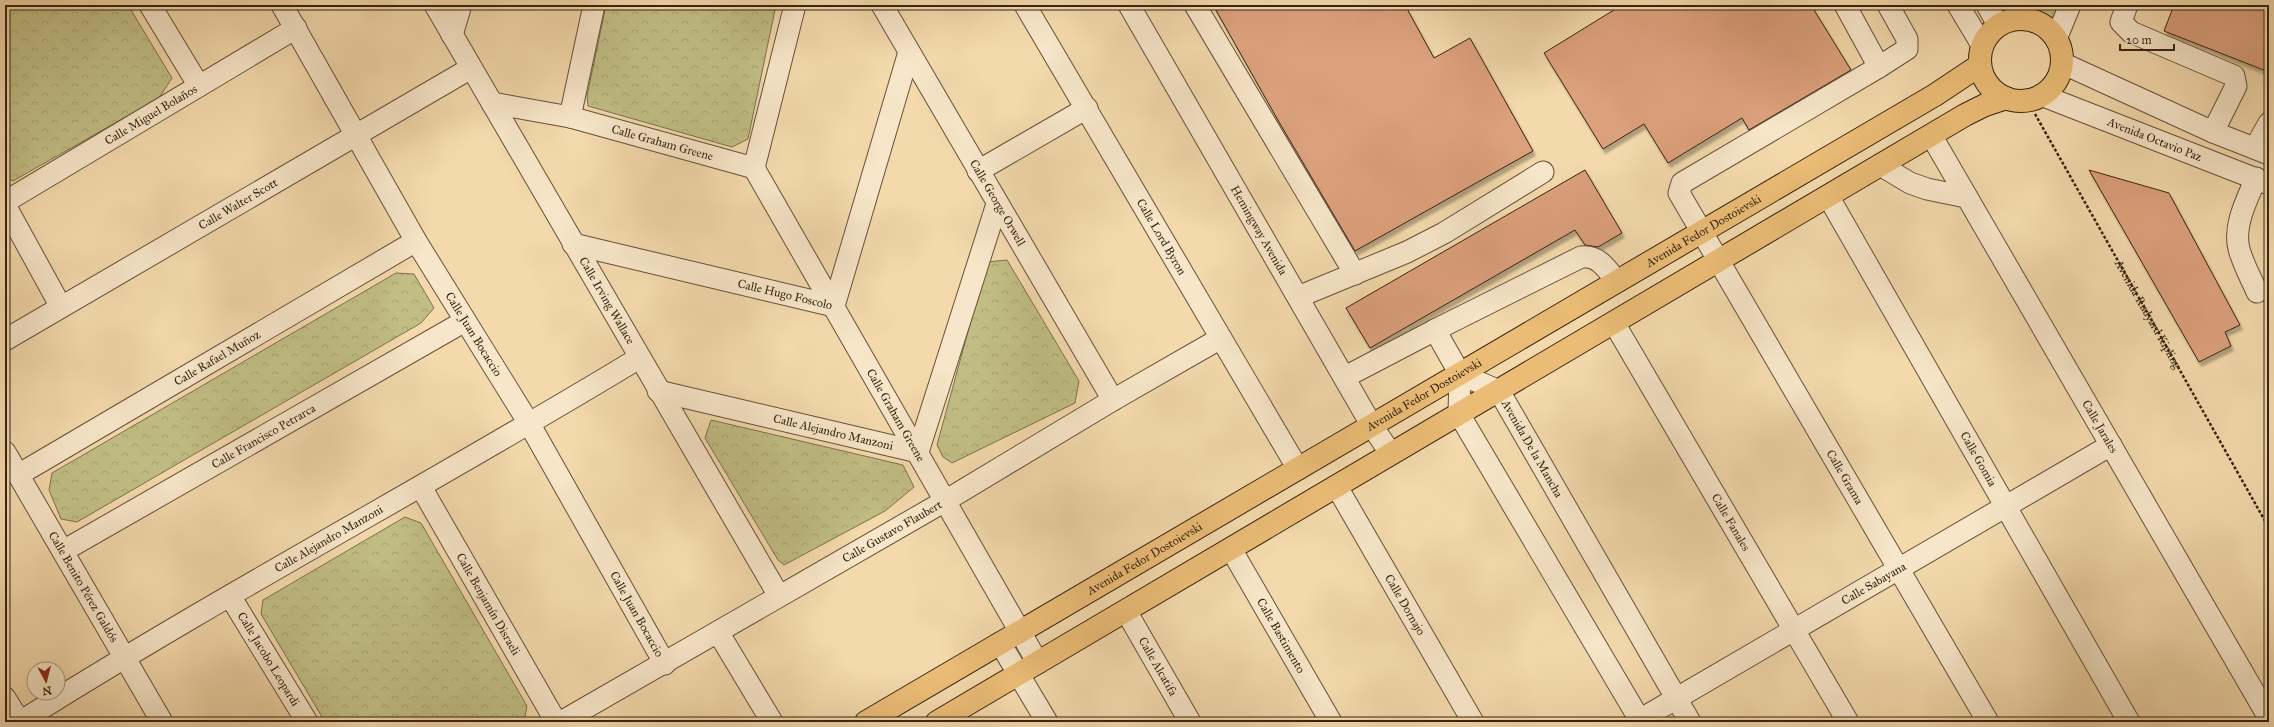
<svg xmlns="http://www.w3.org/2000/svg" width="2274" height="727" font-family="'IM FELL Great Primer',serif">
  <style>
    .park { fill: url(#park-crowns); stroke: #7c704c }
    .building { fill: #dba07c; stroke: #372312; filter: url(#shadow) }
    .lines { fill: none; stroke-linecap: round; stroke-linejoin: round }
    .minor-casing { stroke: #665038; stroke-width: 23 }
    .major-casing { stroke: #372312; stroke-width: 24 }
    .path { stroke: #372312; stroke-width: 2.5; stroke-dasharray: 3 2; stroke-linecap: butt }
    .minor { stroke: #f7e6c9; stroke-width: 21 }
    .major { stroke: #eabc76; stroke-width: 22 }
    .labels { text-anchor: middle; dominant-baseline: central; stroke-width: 3; stroke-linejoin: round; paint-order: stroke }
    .street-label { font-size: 12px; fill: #372312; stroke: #f7e6c9 }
  </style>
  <defs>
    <pattern id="park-crowns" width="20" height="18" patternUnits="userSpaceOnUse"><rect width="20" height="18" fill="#c1be85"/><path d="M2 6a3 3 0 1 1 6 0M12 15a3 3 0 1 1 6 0" fill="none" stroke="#a6a372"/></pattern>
    <filter id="shadow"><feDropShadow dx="2.5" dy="4.5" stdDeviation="1" flood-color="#0004"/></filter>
  </defs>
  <rect width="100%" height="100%" fill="#f3d9ac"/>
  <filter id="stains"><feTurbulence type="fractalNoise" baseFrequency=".005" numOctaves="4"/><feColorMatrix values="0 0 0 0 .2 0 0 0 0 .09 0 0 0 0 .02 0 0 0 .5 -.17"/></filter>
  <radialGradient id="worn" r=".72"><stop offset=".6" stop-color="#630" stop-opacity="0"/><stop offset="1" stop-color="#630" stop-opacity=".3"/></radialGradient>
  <g class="park">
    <path d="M5 5H128L172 78 159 98 13 181 5 178Z"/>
    <path d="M606 5H776L748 139 732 147 588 106 587 96Z"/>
    <path d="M2037 5H2057L2054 28 2043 18 2028 14Z"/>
    <path d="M1007 260 1079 381 1075 403 952 463 943 457 937 445 987 262Z"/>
    <path d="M396 273 414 274 434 308 421 323 77 522 61 519 49 490 52 473Z"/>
    <path d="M711 420 903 465 914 487 885 511 784 565 778 560 705 438Z"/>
    <path d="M405 517 421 523 527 706 524 722H325L261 614 263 600Z"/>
  </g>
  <g class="building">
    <path d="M1213 5H1405L1434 58 1470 38 1533 151 1355 251 1279 122Z"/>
    <path d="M1622 5H1811L1851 70 1749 130 1742 118 1668 163 1644 124 1603 149 1544 53Z"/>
    <path d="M2174 5H2269V72L2164 31Z"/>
    <path d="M1585 170 1622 233 1598 247 1585 245 1575 230 1370 348 1346 308Z"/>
    <path d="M2089 170 2169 193 2240 325 2225 332 2231 346 2199 362Z"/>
  </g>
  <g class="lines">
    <defs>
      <g id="minor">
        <path d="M150 5 199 86"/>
        <path id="s2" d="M282 5 416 241 530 425 665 664"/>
        <path id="s3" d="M435 5 779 596"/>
        <path id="s4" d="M795 5 754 168 1038 663"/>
        <path id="s5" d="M882 5 1113 400"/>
        <path id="s6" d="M1025 5 1298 469"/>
        <path id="s7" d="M1129 5 1372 426 1391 454"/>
        <path d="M1195 5 1355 274"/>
        <path d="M1845 5 1879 67 1907 49V39L1888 5"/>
        <path d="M1958 5 1982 45"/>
        <path d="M1987 5 1998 25"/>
        <path d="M2127 5 2121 22 2131 32 2234 76 2236 86 2213 132"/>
        <path d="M2013 19 2020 5"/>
        <path d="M452 35 461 5"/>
        <path d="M2056 39 2070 5"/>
        <path d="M2062 63 2213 132 2269 154"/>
        <path id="s8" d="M1879 67 1682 183 1679 193 1988 722"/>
        <path id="s9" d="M2041 95 2269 184"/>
        <path id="s10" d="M492 103 570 117 754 168"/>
        <path d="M570 117 594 5"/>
        <path id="s11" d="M1931 135 2269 718"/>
        <path d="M2255 148 2269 123"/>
        <path d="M1880 165 1910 183 1927 189 1966 197"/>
        <path d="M978 171 1087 108"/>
        <path d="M2256 178C2247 200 2233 225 2239 249 2243 264 2251 278 2257 292"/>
        <path id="s12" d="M1828 196 2129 722"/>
        <path id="s13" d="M5 202 296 28"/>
        <path d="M5 205 61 307"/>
        <path id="s14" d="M573 244 834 306 909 52"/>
        <path d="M1298 297 1407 252 1444 233 1543 172"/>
        <path id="s15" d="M1614 323 1848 722"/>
        <path id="s16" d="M5 340 471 68"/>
        <path id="s17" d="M1460 374 1499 391 1690 722"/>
        <path d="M1460 374 1459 414 1641 722"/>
        <path d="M1460 374 1435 330 1581 257C1599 255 1607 269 1617 282"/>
        <path d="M1345 377 1435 330"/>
        <path id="s18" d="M658 391 918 452 997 204"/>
        <path id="s19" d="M5 452 162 722"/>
        <path id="s20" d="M18 475 416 241"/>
        <path id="s21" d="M421 487 556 722"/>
        <path id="s22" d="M1337 487 1473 722"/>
        <path id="s23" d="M1231 549 1331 722"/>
        <path id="s24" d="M63 551 465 321"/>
        <path id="s25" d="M230 596 307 722"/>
        <path id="s26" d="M1126 611 1190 722"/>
        <path d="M718 632 772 722"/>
        <path d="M1000 643 1047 722"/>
        <path d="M5 698 20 722"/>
        <path id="s27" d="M20 722C223 594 435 482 639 358"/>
        <path id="s28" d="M561 722 945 501 1113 400 1221 338"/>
        <path id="s29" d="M1636 722 2111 445"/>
      </g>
      <g id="major">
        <circle cx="2021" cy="60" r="41"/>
        <path id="s30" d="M866 722 1935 95 1980 65"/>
        <path d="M937 722 1965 115 1985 105 2006 98"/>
      </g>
    </defs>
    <use href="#minor" class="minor-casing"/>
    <use href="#major" class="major-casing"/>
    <path class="path" id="s1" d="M2035 114 2269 528"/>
    <use href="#minor" class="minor"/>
    <use href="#major" class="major"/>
  </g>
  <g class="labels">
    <g class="street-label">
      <text stroke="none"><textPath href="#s13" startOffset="170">Calle Miguel Bolaños</textPath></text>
      <text stroke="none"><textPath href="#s9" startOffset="122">Avenida Octavio Paz</textPath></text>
      <text stroke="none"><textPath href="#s10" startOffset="175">Calle Graham Greene</textPath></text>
      <text stroke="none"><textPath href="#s5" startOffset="229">Calle George Orwell</textPath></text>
      <text stroke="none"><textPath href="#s16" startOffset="270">Calle Walter Scott</textPath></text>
      <text stroke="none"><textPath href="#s7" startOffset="260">Hemingway Avenida</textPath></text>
      <text stroke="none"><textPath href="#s30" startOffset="971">Avenida Fedor Dostoievski</textPath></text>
      <text stroke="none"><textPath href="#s6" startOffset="269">Calle Lord Byron</textPath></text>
      <text stroke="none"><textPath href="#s14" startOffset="218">Calle Hugo Foscolo</textPath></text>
      <text stroke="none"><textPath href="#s3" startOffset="342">Calle Irving Wallace</textPath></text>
      <text stroke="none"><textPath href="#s1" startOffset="230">Avenida Rudyard Kipling</textPath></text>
      <text stroke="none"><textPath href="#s2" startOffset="381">Calle Juan Bocaccio</textPath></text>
      <text stroke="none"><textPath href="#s20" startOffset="231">Calle Rafael Muñoz</textPath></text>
      <text stroke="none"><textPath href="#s30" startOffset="647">Avenida Fedor Dostoievski</textPath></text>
      <text stroke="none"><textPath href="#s4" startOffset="453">Calle Graham Greene</textPath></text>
      <text stroke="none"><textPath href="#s11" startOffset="337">Calle Jarales</textPath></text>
      <text stroke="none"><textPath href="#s18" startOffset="180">Calle Alejandro Manzoni</textPath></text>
      <text stroke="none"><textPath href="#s24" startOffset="231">Calle Francisco Petrarca</textPath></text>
      <text stroke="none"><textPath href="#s17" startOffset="109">Avenida De la Mancha</textPath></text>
      <text stroke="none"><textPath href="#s12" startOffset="303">Calle Gomia</textPath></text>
      <text stroke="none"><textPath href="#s8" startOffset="568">Calle Grama</textPath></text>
      <text stroke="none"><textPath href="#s15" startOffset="231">Calle Fanales</textPath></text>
      <text stroke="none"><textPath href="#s28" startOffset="382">Calle Gustavo Flaubert</textPath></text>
      <text stroke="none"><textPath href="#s27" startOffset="359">Calle Alejandro Manzoni</textPath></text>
      <text stroke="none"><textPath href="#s30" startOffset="323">Avenida Fedor Dostoievski</textPath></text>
      <text stroke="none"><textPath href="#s29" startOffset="275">Calle Sabayana</textPath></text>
      <text stroke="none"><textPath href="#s19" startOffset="156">Calle Benito Pérez Galdós</textPath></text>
      <text stroke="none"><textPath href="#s22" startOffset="136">Calle Dornajo</textPath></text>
      <text stroke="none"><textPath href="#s21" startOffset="135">Calle Benjamín Disraeli</textPath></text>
      <text stroke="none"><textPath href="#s2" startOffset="705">Calle Juan Bocaccio</textPath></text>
      <text stroke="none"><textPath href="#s23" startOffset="100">Calle Bastimento</textPath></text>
      <text stroke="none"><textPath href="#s25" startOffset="74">Calle Jacobo Leopardi</textPath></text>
      <text stroke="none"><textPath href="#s26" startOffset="64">Calle Alcatifa</textPath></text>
    </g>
  </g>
  <rect width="2274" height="727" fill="none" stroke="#f3d9ac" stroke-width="20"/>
  <rect x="6" y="6" width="2262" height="715" fill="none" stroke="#372312" stroke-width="2"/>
  <rect x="10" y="10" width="2254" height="707" fill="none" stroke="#372312"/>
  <g transform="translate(46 681) rotate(173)"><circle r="19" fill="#f7e6c9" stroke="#aa9880"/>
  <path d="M0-3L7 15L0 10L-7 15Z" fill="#8f2418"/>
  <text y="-6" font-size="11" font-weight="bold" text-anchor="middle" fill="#372312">N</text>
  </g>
  <path d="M2120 44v6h54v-6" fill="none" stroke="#372312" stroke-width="2"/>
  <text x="2126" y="44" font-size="12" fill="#372312" stroke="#f7e6c9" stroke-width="3" paint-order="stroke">20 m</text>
  <rect width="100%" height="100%" filter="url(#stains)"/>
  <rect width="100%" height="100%" fill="url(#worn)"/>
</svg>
